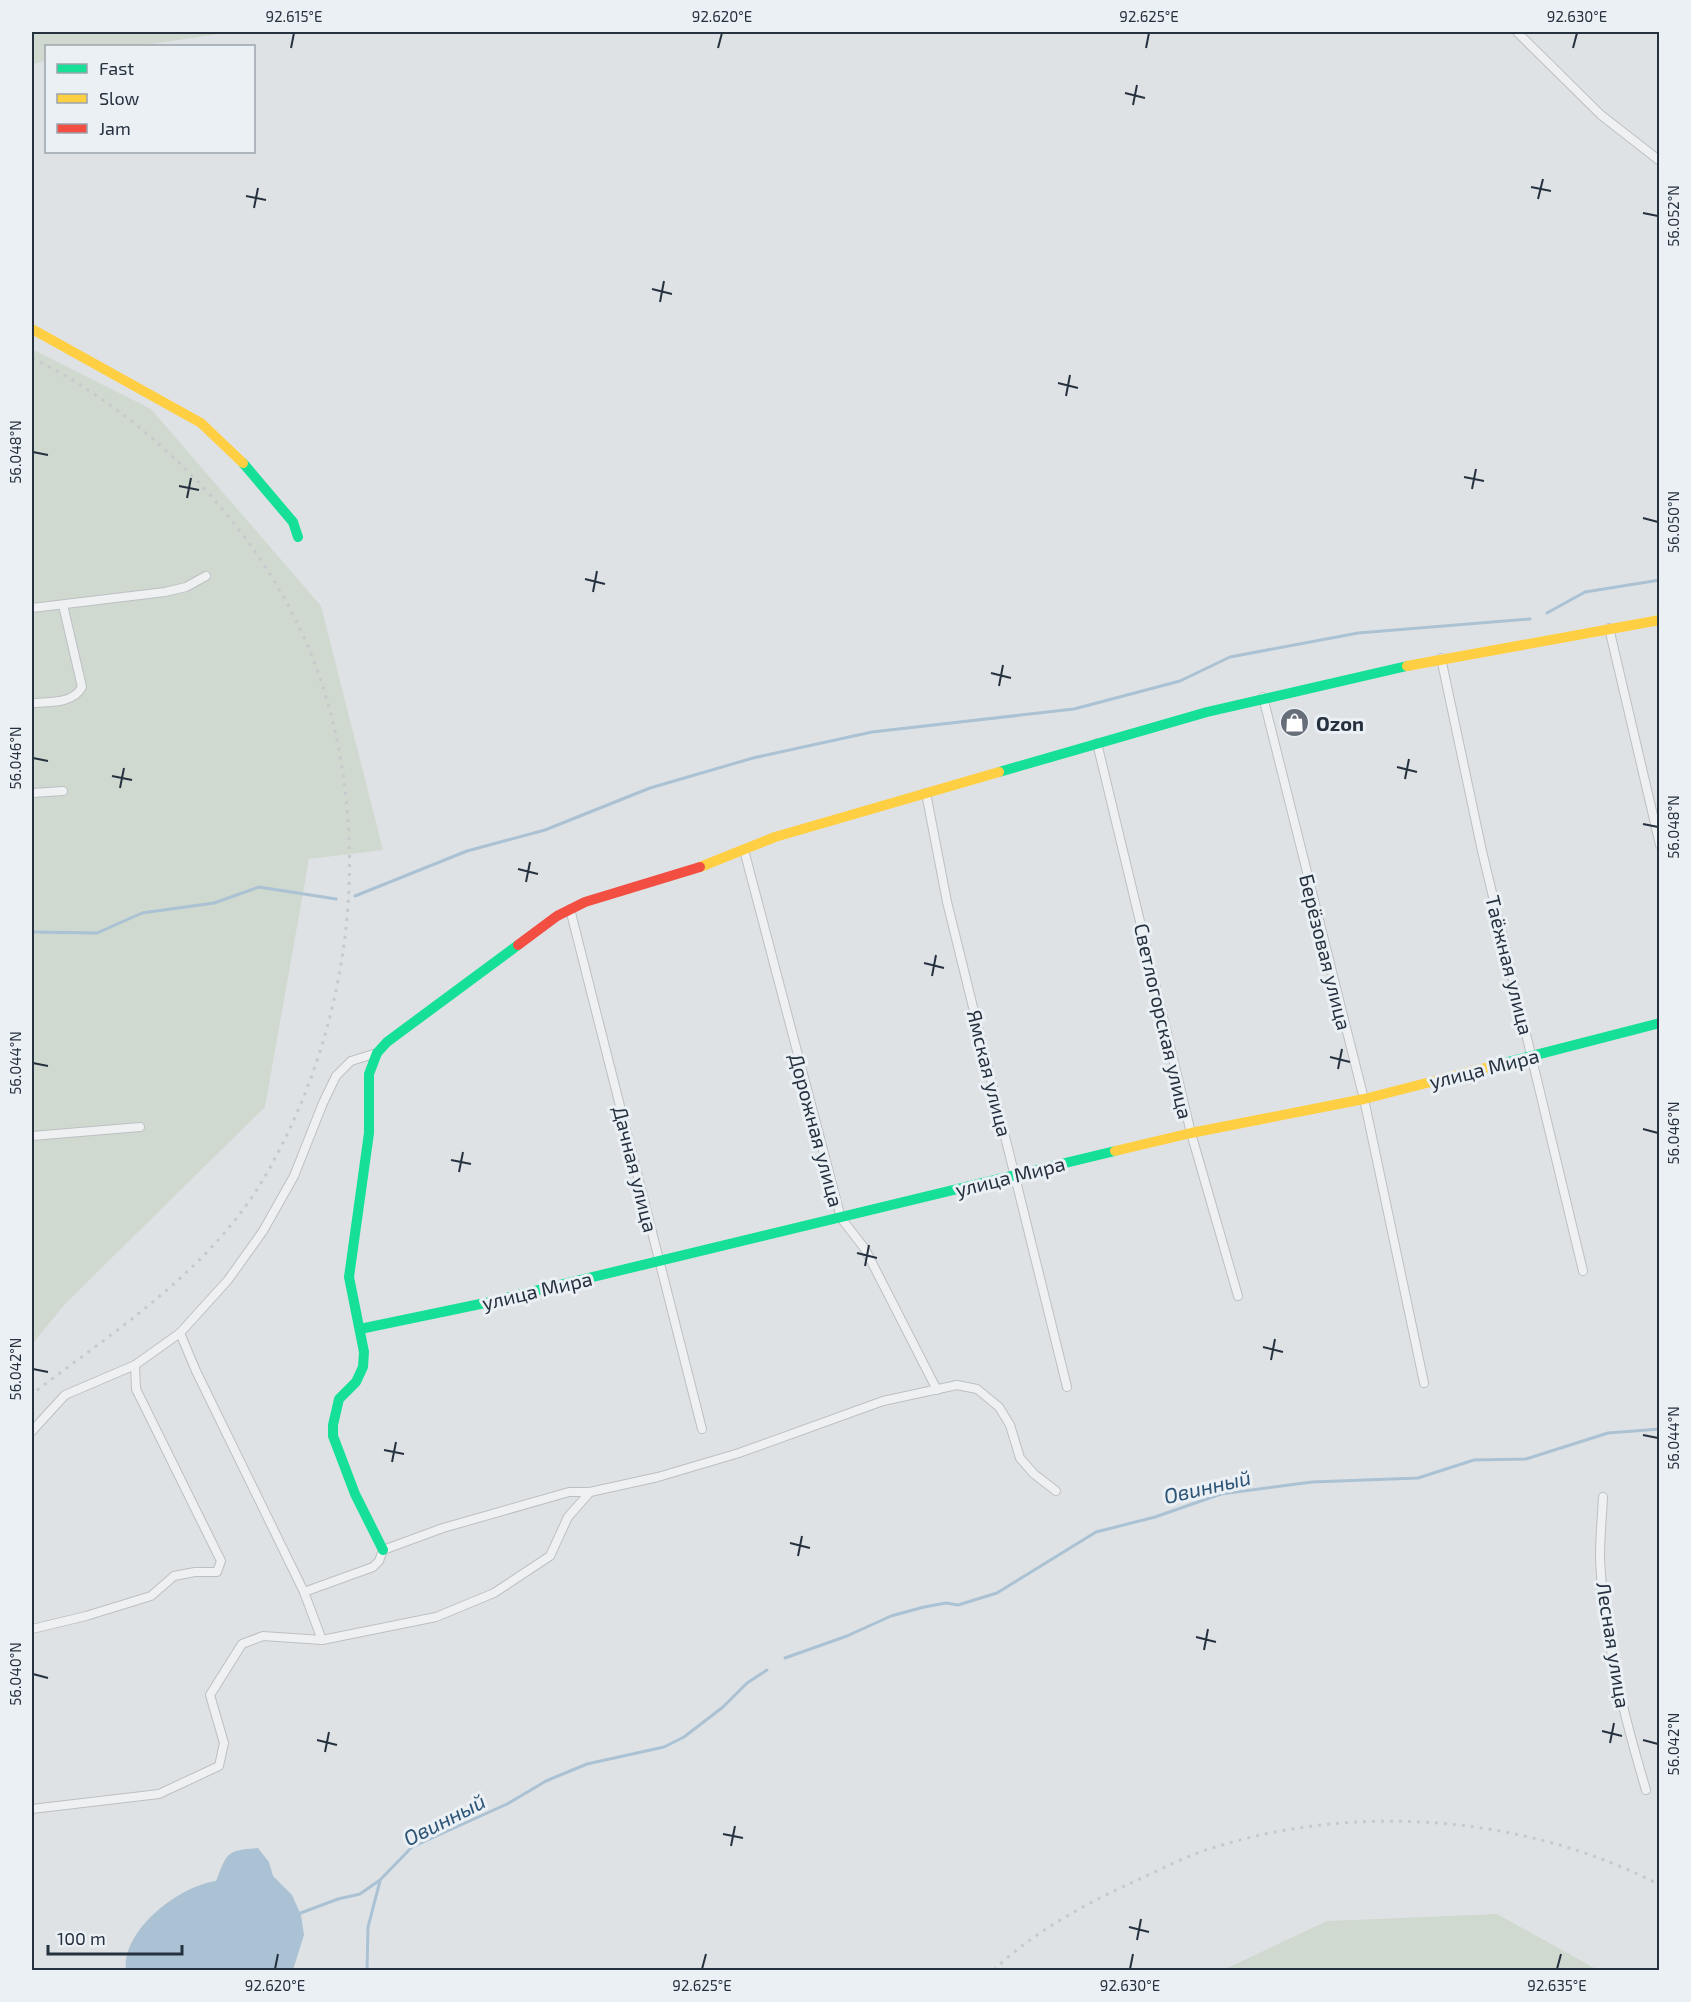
<svg xmlns="http://www.w3.org/2000/svg" width="1691" height="2002" font-family="'Exo 2',sans-serif">
  <style>
    .green { fill: #d0d9cf }
    .water { fill: #aac2d3 }
    .lines { fill: none; stroke-linecap: round; stroke-linejoin: round }
    .stream { stroke: #aac2d3; stroke-width: 3 }
    .street-casing { stroke: #bdc0c3; stroke-width: 10 }
    .street { stroke: #eef0f2; stroke-width: 8 }
    .fast { stroke: #16e098; stroke-width: 10 }
    .slow { stroke: #ffcf43; stroke-width: 10 }
    .jam { stroke: #f24e42; stroke-width: 10 }
    .rail { stroke: #c7cacd; stroke-width: 3; stroke-dasharray: 3 6; stroke-linecap: butt }
    .ticks { fill: none; stroke: #25313f; stroke-width: 2 }
    .labels { text-anchor: middle; dominant-baseline: central; stroke-width: 6; stroke-linejoin: round; paint-order: stroke }
    .poi-label { font-size: 20px; font-weight: bold; fill: #25313f; stroke: #ebf0f5; text-anchor: start }
    .street-label { font-size: 20px; fill: #25313f; stroke: #ebf0f5 }
    .water-label { font-size: 21px; font-style: italic; fill: #2c5476; stroke: #ebf0f5 }
    .neatline { fill: none; stroke: #25313f; stroke-width: 2 }
    .ticks-label { font-size: 15px; text-anchor: middle; fill: #25313f }
  </style>
  <rect width="100%" height="100%" fill="#dfe2e5"/>
  <g class="green">
    <path d="M32 32H232L138 46H46V61L32 64Z"/>
    <path d="M32 349 151 409 321 606 383 850 309 859 265 1107 66 1303 32 1344Z"/>
    <path d="M1497 1914 1598 1970H1223L1327 1921Z"/>
  </g>
  <path class="water" d="M258 1848 269 1862 273 1876 292 1895 301 1915 304 1935 293 1970H126C122 1930 179 1886 216 1881 227 1853 226 1850 258 1848Z"/>
  <g class="lines">
    <g class="stream">
      <path d="M1547 613 1585 592 1660 580"/>
      <path d="M355 896 467 851 545 830 650 788 753 758 872 732 1074 709 1180 681 1230 657 1358 633 1530 619"/>
      <path d="M32 932 97 933 142 913 214 903 259 887 336 899"/>
      <path d="M785 1658 847 1636 891 1616 924 1607 946 1603 958 1605 997 1593 1096 1532 1155 1517 1221 1494 1312 1482 1418 1478 1474 1460 1526 1459 1608 1433 1660 1429"/>
      <path d="M298 1914 338 1899 360 1894 380 1880 412 1847 507 1804 546 1781 587 1764 664 1747 684 1737 723 1707 747 1683 767 1670"/>
      <path d="M367 1970 368 1927 380 1881"/>
    </g>
    <defs>
      <g id="street">
        <path d="M1517 32 1601 115 1660 161"/>
        <path d="M32 608 165 592 186 587 206 576"/>
        <path d="M1609 628 1660 845"/>
        <path d="M1441 658 1482 851 1583 1271"/>
        <path d="M1263 697 1364 1099 1424 1383"/>
        <path d="M32 703C49 702 73 704 82 687L63 605"/>
        <path d="M1097 743 1191 1133 1238 1296"/>
        <path d="M32 793 63 791"/>
        <path d="M926 793 947 902 1067 1387"/>
        <path d="M744 850 841 1218 865 1249 937 1390"/>
        <path d="M570 909 702 1429"/>
        <path d="M32 1136 140 1127"/>
        <path d="M180 1333 196 1371 304 1592 322 1640"/>
        <path d="M32 1431 65 1395 135 1365 180 1333 228 1280 263 1231 294 1176 323 1103 336 1076 351 1061 377 1053"/>
        <path d="M1603 1497C1602 1517 1600 1537 1600 1557 1603 1635 1624 1716 1646 1790"/>
        <path d="M304 1592 373 1567 379 1561 383 1550 443 1528 569 1492H590L658 1477 739 1453 883 1401 957 1385 977 1389 999 1407 1010 1425 1020 1458 1034 1474 1056 1491"/>
        <path d="M32 1629 86 1616 151 1596 174 1576 195 1572H217L221 1561 136 1389 135 1365"/>
        <path d="M32 1809 159 1794 219 1766 224 1743 210 1695 242 1644 263 1636 322 1640 436 1617 494 1593 550 1556 568 1517 590 1492"/>
      </g>
    </defs>
    <use href="#street" class="street-casing"/>
    <use href="#street" class="street"/>
    <g class="fast">
      <path d="M243 463 293 522 298 537"/>
      <path d="M999 772 1207 712 1407 666"/>
      <path d="M1489 1067 1660 1023"/>
      <path d="M360 1329 485 1303 1115 1151"/>
      <path d="M383 1550 355 1494 333 1436V1425L339 1399 356 1382 363 1367 364 1352 349 1277 369 1133V1074L377 1053 387 1042 518 945"/>
    </g>
    <g class="slow">
      <path d="M32 329 201 423 243 463"/>
      <path d="M1407 666 1660 620"/>
      <path d="M700 867 775 837 999 772"/>
      <path d="M1115 1151 1191 1133 1364 1099 1489 1067"/>
    </g>
    <path class="jam" d="M518 945 557 916 585 902 700 867"/>
    <g class="rail">
      <path d="M32 358C168 425 292 562 330 711 371 865 346 1033 268 1171 214 1268 117 1329 32 1394"/>
      <path d="M994 1970C1032 1933 1083 1905 1131 1883 1155 1872 1180 1859 1206 1850 1351 1802 1523 1814 1660 1885"/>
    </g>
  </g>
  <path class="ticks" d="M291 48 294 33M718 48 722 33M1146 48 1149 33M1573 48 1577 33M1125 93 1145 98M1133 105 1137 85M1531 187 1551 191M246 196 266 200M1538 199 1543 179M254 208 258 188M1643 213 1658 216M652 289 672 294M660 302 664 281M1058 383 1078 388M1066 396 1070 375M33 452 48 455M1464 477 1484 481M179 486 199 490M1472 489 1476 469M187 498 191 478M1643 518 1658 522M585 579 605 584M593 592 597 571M991 673 1011 678M999 686 1003 665M33 758 48 761M1397 767 1417 772M112 776 132 780M1405 779 1409 759M120 788 124 768M1643 824 1658 827M518 869 538 874M526 882 530 862M924 963 944 968M932 976 936 955M1330 1057 1350 1062M33 1063 48 1066M1338 1069 1342 1049M1643 1129 1658 1133M451 1160 471 1164M459 1172 463 1152M857 1253 877 1258M865 1266 869 1245M1263 1347 1283 1352M1271 1360 1275 1339M33 1369 48 1372M1643 1435 1658 1438M384 1450 404 1454M392 1462 396 1442M790 1543 810 1548M798 1556 802 1536M1196 1637 1216 1642M1204 1650 1208 1629M33 1674 48 1678M1602 1731 1622 1736M317 1740 337 1745M1643 1740 1658 1744M1610 1743 1614 1723M325 1752 329 1732M723 1834 743 1838M731 1846 735 1826M1129 1927 1149 1932M1137 1940 1141 1919M275 1969 278 1954M702 1969 706 1954M1130 1969 1133 1954M1557 1969 1561 1954"/>
  <defs>
    <symbol id="shop-disc" viewBox="-11 -11 22 22"><circle r="9.5" fill="#666f79" stroke="#ebf0f5"/><path d="M-5-2.5h2.3a2.7 3.5 0 0 1 5.4 0H5L5.5 6h-11ZM-1.5-2.5h3a1.5 2.3 0 0 0-3 0Z" fill="#fff"/></symbol>
  </defs>
  <g fill-rule="evenodd">
    <use href="#shop-disc" x="1278" y="706" width="33" height="33"/>
  </g>
  <g class="labels">
    <g class="poi-label">
      <text x="1316" y="723">Ozon</text>
    </g>
    <g class="street-label">
      <text transform="translate(1326 952) rotate(76)">Берёзовая улица</text>
      <text transform="translate(1510 965) rotate(76)">Таёжная улица</text>
      <text transform="translate(1164 1021) rotate(77)">Светлогорская улица</text>
      <text transform="translate(1484 1068) rotate(-14)">улица Мира</text>
      <text transform="translate(990 1073) rotate(76)">Ямская улица</text>
      <text transform="translate(817 1130) rotate(75)">Дорожная улица</text>
      <text transform="translate(636 1169) rotate(76)">Дачная улица</text>
      <text transform="translate(1010 1176) rotate(-14)">улица Мира</text>
      <text transform="translate(537 1290) rotate(-13)">улица Мира</text>
      <text transform="translate(1614 1645) rotate(81)">Лесная улица</text>
    </g>
    <g class="water-label">
      <text transform="translate(1207 1486) rotate(-13)">Овинный</text>
      <text transform="translate(444 1819) rotate(-27)">Овинный</text>
    </g>
  </g>
  <rect width="1691" height="2002" fill="none" stroke="#ebf0f5" stroke-width="66"/>
  <rect x="45" y="45" width="210" height="108" fill="#ebf0f5" stroke="#9ca4ac" stroke-width="1.5"/>
  <rect x="57" y="64" width="30" height="9" fill="#16e098" stroke="#9ca4ac" stroke-width="1.5"/>
  <text x="99" y="75" font-size="18" fill="#25313f">Fast</text>
  <rect x="57" y="94" width="30" height="9" fill="#ffcf43" stroke="#9ca4ac" stroke-width="1.5"/>
  <text x="99" y="105" font-size="18" fill="#25313f">Slow</text>
  <rect x="57" y="124" width="30" height="9" fill="#f24e42" stroke="#9ca4ac" stroke-width="1.5"/>
  <text x="99" y="135" font-size="18" fill="#25313f">Jam</text>
  <path d="M48 1945v9h134v-9" fill="none" stroke="#25313f" stroke-width="3"/>
  <text x="57" y="1945" font-size="18" fill="#25313f" stroke="#ebf0f5" stroke-width="4.5" paint-order="stroke">100 m</text>
  <rect x="33" y="33" width="1625" height="1936" class="neatline"/>
  <g class="ticks-label">
    <text x="294" y="22">92.615°E</text>
    <text x="722" y="22">92.620°E</text>
    <text x="1149" y="22">92.625°E</text>
    <text x="1577" y="22">92.630°E</text>
    <text transform="translate(1674 216) rotate(-90)" y="5">56.052°N</text>
    <text transform="translate(16 452) rotate(-90)" y="5">56.048°N</text>
    <text transform="translate(1674 522) rotate(-90)" y="5">56.050°N</text>
    <text transform="translate(16 758) rotate(-90)" y="5">56.046°N</text>
    <text transform="translate(1674 827) rotate(-90)" y="5">56.048°N</text>
    <text transform="translate(16 1063) rotate(-90)" y="5">56.044°N</text>
    <text transform="translate(1674 1133) rotate(-90)" y="5">56.046°N</text>
    <text transform="translate(16 1369) rotate(-90)" y="5">56.042°N</text>
    <text transform="translate(1674 1438) rotate(-90)" y="5">56.044°N</text>
    <text transform="translate(16 1674) rotate(-90)" y="5">56.040°N</text>
    <text transform="translate(1674 1744) rotate(-90)" y="5">56.042°N</text>
    <text x="275" y="1991">92.620°E</text>
    <text x="702" y="1991">92.625°E</text>
    <text x="1130" y="1991">92.630°E</text>
    <text x="1557" y="1991">92.635°E</text>
  </g>
</svg>
